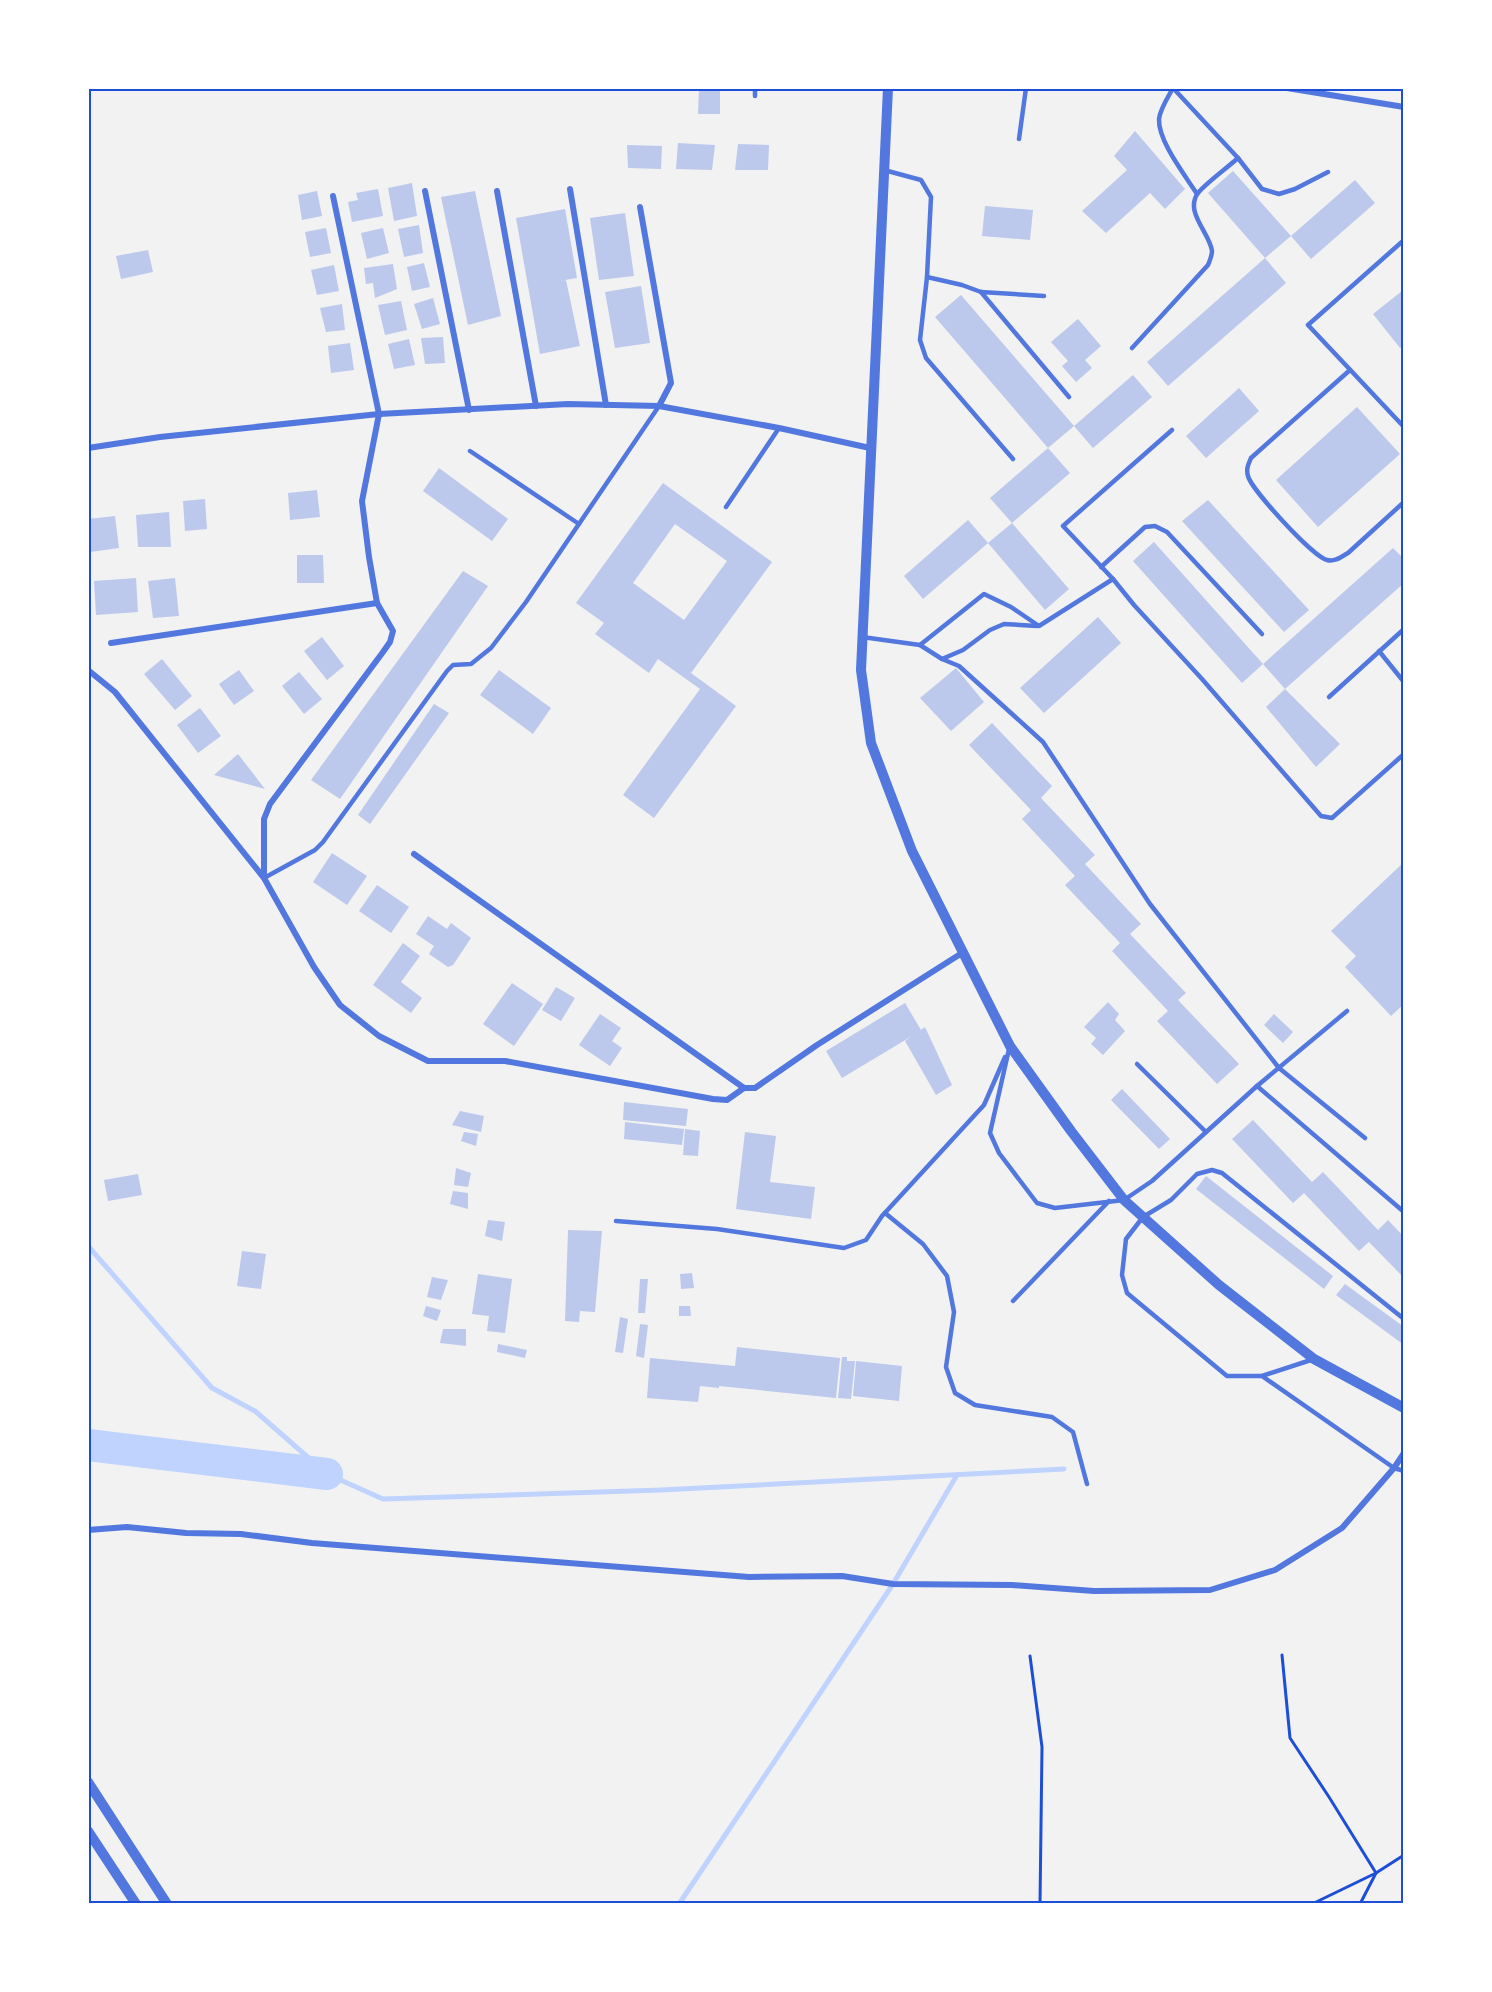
<svg xmlns="http://www.w3.org/2000/svg" width="1492" height="1992" font-family="'Work Sans',sans-serif">
  <style>
    .lines { fill: none; stroke-linecap: round; stroke-linejoin: round }
    .stream { stroke: #bfd3fe; stroke-width: 5 }
    .river { stroke: #bfd3fe; stroke-width: 32 }
    .building { fill: #bdc9ec; fill-rule: evenodd }
    .path { stroke: #1d4ed8; stroke-width: 3 }
    .service { stroke: #5277de; stroke-width: 4.5 }
    .minor { stroke: #5277de; stroke-width: 6 }
    .tertiary { stroke: #5277de; stroke-width: 10 }
    .neatline { fill: none; stroke: #1d4ed8; stroke-width: 2 }
  </style>
  <rect width="100%" height="100%" fill="#f2f2f2"/>
  <g class="lines">
    <g class="stream">
      <path d="M88 1246 212 1388 255 1411 327 1474 383 1499 661 1490 1064 1469"/>
      <path d="M679 1904 893 1584 957 1475"/>
    </g>
    <path class="river" d="M88 1445 327 1474"/>
  </g>
  <g class="building">
    <path d="M699 88H720V114H698Z"/>
    <path d="M1135 131 1185 189 1165 209 1150 193 1106 233 1082 211 1127 170 1114 156Z"/>
    <path d="M678 143 715 145 712 170 676 169Z"/>
    <path d="M738 144 769 145 768 170H735Z"/>
    <path d="M627 145 662 146 661 169 628 168Z"/>
    <path d="M1233 171 1291 236 1265 258 1208 193Z"/>
    <path d="M1355 180 1375 203 1311 259 1291 236Z"/>
    <path d="M412 183 417 216 394 221 388 188Z"/>
    <path d="M378 189 383 216 352 222 348 202 358 200 356 193Z"/>
    <path d="M317 191 322 216 302 220 298 195Z"/>
    <path d="M475 191 501 316 468 325 441 197Z"/>
    <path d="M985 206 1033 210 1030 240 982 236Z"/>
    <path d="M565 209 577 278 559 281 566 280 580 346 540 354 516 218Z"/>
    <path d="M625 213 634 276 599 280 590 218Z"/>
    <path d="M419 225 423 253 404 257 398 229Z"/>
    <path d="M326 228 331 253 310 257 305 232Z"/>
    <path d="M383 228 389 253 367 259 361 233Z"/>
    <path d="M148 250 153 272 121 279 116 256Z"/>
    <path d="M1265 258 1286 283 1168 386 1147 362Z"/>
    <path d="M424 263 430 287 412 291 407 267Z"/>
    <path d="M393 264 397 289 375 298 373 283 366 284 364 268Z"/>
    <path d="M334 265 339 291 317 295 311 270Z"/>
    <path d="M641 286 650 343 615 348 605 292Z"/>
    <path d="M1402 291 1404 293V345L1400 348 1373 314Z"/>
    <path d="M961 295 1074 426 1133 375 1152 397 1093 448 1074 426 1048 448 935 317Z"/>
    <path d="M433 298 440 324 422 329 414 304Z"/>
    <path d="M401 301 407 330 385 335 378 305Z"/>
    <path d="M342 304 345 330 326 332 320 308Z"/>
    <path d="M1078 319 1101 346 1085 360 1092 368 1076 382 1062 366 1068 361 1051 342Z"/>
    <path d="M443 337 445 363 425 364 421 338Z"/>
    <path d="M409 339 415 365 394 369 388 344Z"/>
    <path d="M350 343 354 370 331 373 328 346Z"/>
    <path d="M1239 388 1259 411 1206 458 1186 436Z"/>
    <path d="M1357 407 1400 454 1318 527 1276 480Z"/>
    <path d="M1048 448 1070 473 1012 523 990 498Z"/>
    <path d="M439 468 508 519 492 541 423 491Z"/>
    <path d="M663 483 772 562 691 673 736 706 654 818 623 795 700 689 658 659 649 673 595 634 604 623 576 603ZM675 524 727 561 684 620 633 583Z"/>
    <path d="M317 490 320 517 290 520 288 493Z"/>
    <path d="M205 499 207 529 185 531 183 501Z"/>
    <path d="M1208 500 1309 610 1284 632 1182 521Z"/>
    <path d="M169 512 171 547H138L136 515Z"/>
    <path d="M115 516 119 548 90 552 88 519Z"/>
    <path d="M968 520 988 543 923 599 904 576Z"/>
    <path d="M1012 523 1069 589 1045 610 988 543Z"/>
    <path d="M1154 542 1263 664 1242 683 1133 561Z"/>
    <path d="M1393 548 1404 559V583L1285 689 1263 664Z"/>
    <path d="M297 555H323L324 583H297Z"/>
    <path d="M463 571 488 586 340 799 311 780Z"/>
    <path d="M136 578 138 612 96 615 94 581Z"/>
    <path d="M175 578 179 616 153 618 148 581Z"/>
    <path d="M1098 617 1121 643 1044 713 1020 688Z"/>
    <path d="M322 637 344 666 327 680 304 651Z"/>
    <path d="M162 659 192 696 175 710 144 674Z"/>
    <path d="M956 668 984 702 951 731 920 698Z"/>
    <path d="M239 670 254 691 234 705 219 684Z"/>
    <path d="M499 670 551 708 533 734 480 695Z"/>
    <path d="M299 672 322 699 304 714 282 686Z"/>
    <path d="M1285 689 1340 744 1316 767 1266 707Z"/>
    <path d="M434 704 449 713 370 824 358 815Z"/>
    <path d="M200 708 221 736 198 753 177 725Z"/>
    <path d="M992 723 1052 786 1041 798 1095 855 1085 864 1141 924 1130 934 1186 993 1178 1000 1239 1064 1217 1084 1157 1021 1168 1011 1112 951 1120 943 1065 885 1075 876 1022 819 1031 810 969 745Z"/>
    <path d="M238 754 265 789 214 775Z"/>
    <path d="M332 853 367 876 347 905 313 882Z"/>
    <path d="M1404 862V1004L1391 1016 1345 967 1356 956 1331 931Z"/>
    <path d="M377 885 409 907 391 933 359 911Z"/>
    <path d="M428 916 447 929 451 923 471 938 453 965 448 967 429 954 434 946 416 934Z"/>
    <path d="M403 943 420 956 401 982 422 998 411 1013 373 985Z"/>
    <path d="M512 983 543 1004 514 1046 483 1024Z"/>
    <path d="M556 987 575 998 561 1021 542 1010Z"/>
    <path d="M1108 1002 1119 1014 1115 1020 1125 1031 1103 1055 1091 1044 1096 1038 1084 1027Z"/>
    <path d="M905 1003 921 1030 925 1027 952 1085 936 1095 905 1041 912 1036 842 1078 826 1051Z"/>
    <path d="M600 1014 621 1028 612 1041 622 1048 610 1066 579 1045Z"/>
    <path d="M1274 1014 1293 1032 1283 1043 1264 1025Z"/>
    <path d="M1122 1089 1170 1139 1159 1149 1111 1100Z"/>
    <path d="M624 1102 688 1109 686 1126 623 1120Z"/>
    <path d="M460 1111 484 1116 481 1132 452 1125Z"/>
    <path d="M1253 1120 1312 1182 1323 1172 1378 1230 1388 1220 1404 1237V1278L1369 1242 1359 1251 1304 1193 1293 1203 1232 1139Z"/>
    <path d="M625 1122 684 1129 682 1145 624 1139Z"/>
    <path d="M685 1129 700 1131 698 1156 683 1155Z"/>
    <path d="M464 1132 478 1134 476 1146 461 1141Z"/>
    <path d="M745 1132 776 1136 770 1182 815 1187 811 1219 736 1209Z"/>
    <path d="M456 1168 471 1173 468 1187 454 1185Z"/>
    <path d="M138 1174 142 1195 108 1201 104 1180Z"/>
    <path d="M1206 1176 1333 1276 1324 1289 1196 1189Z"/>
    <path d="M453 1191 468 1193V1209L450 1204Z"/>
    <path d="M488 1220 505 1222 502 1241 485 1236Z"/>
    <path d="M568 1230 602 1231 595 1312 580 1311 579 1322 565 1321Z"/>
    <path d="M242 1251 266 1254 261 1289 237 1286Z"/>
    <path d="M692 1273 694 1288 681 1289 680 1274Z"/>
    <path d="M478 1274 512 1279 505 1333 487 1331 489 1316 472 1314Z"/>
    <path d="M432 1277 448 1280 441 1300 427 1297Z"/>
    <path d="M640 1279H648L645 1313H638Z"/>
    <path d="M1345 1284 1404 1327V1345L1336 1295Z"/>
    <path d="M426 1306 441 1310 437 1321 423 1316Z"/>
    <path d="M679 1306H690L691 1316H679Z"/>
    <path d="M620 1317 628 1319 623 1353 615 1352Z"/>
    <path d="M640 1324 648 1325 644 1358 636 1356Z"/>
    <path d="M443 1329H466V1346L440 1343Z"/>
    <path d="M498 1344 527 1350 525 1358 497 1352Z"/>
    <path d="M737 1347 840 1358 836 1398 719 1386V1388L700 1386 698 1402 647 1398 650 1358 735 1366Z"/>
    <path d="M842 1357H847V1361H855L851 1399 838 1398Z"/>
    <path d="M856 1361 902 1366 899 1401 853 1396Z"/>
  </g>
  <g class="lines">
    <g class="path">
      <path d="M1282 1655 1290 1738 1329 1797 1376 1873 1360 1904"/>
      <path d="M1030 1656 1042 1747 1040 1904"/>
      <path d="M1312 1904 1376 1873 1404 1855"/>
    </g>
    <g class="service">
      <path d="M755 88V96"/>
      <path d="M1173 88 1238 158 1262 189 1279 194 1295 189 1328 172"/>
      <path d="M1173 88C1168 97 1160 109 1159 119 1158 141 1185 175 1197 194"/>
      <path d="M1019 139 1026 88"/>
      <path d="M884 170 921 180 931 197 927 277 920 340 926 358 1013 459"/>
      <path d="M1404 240 1308 325 1404 427"/>
      <path d="M927 277 962 285 981 292 1044 296"/>
      <path d="M981 292 1069 397"/>
      <path d="M1132 348 1208 265C1210 260 1212 256 1212 251 1210 233 1184 212 1198 193 1206 183 1227 168 1238 158"/>
      <path d="M1350 370 1251 458C1248 465 1246 469 1248 476 1251 489 1313 557 1327 560 1335 562 1341 557 1348 553L1404 502"/>
      <path d="M470 451 579 524"/>
      <path d="M726 507 779 428"/>
      <path d="M1101 567 1145 527 1155 526 1167 532 1262 634"/>
      <path d="M1113 579 1134 605 1202 679 1321 816 1332 818 1404 754"/>
      <path d="M862 637 920 645 984 594 1011 607 1039 626 1113 579 1063 526 1172 430"/>
      <path d="M920 645 942 659 959 666 1043 742 1150 904 1279 1068 1365 1138"/>
      <path d="M1379 651 1404 682"/>
      <path d="M942 659 963 650 990 630 1004 624 1037 626"/>
      <path d="M1329 697 1404 629"/>
      <path d="M264 878 315 850 323 842 447 671 453 665 471 664 491 648 526 602 659 406"/>
      <path d="M1009 1049 990 1133 999 1153 1037 1203 1055 1208 1124 1200 1152 1181 1257 1086 1347 1011"/>
      <path d="M1137 1064 1206 1132"/>
      <path d="M1257 1086 1404 1212"/>
      <path d="M885 1213 923 1244 947 1276 954 1312 946 1367 955 1393 975 1405 1052 1417 1073 1432 1087 1484"/>
      <path d="M616 1221 717 1229 844 1248 866 1240 882 1216 984 1105 1005 1057"/>
      <path d="M1013 1301 1109 1201"/>
      <path d="M1314 1359 1262 1376H1227L1127 1293 1122 1275 1126 1239 1143 1217 1171 1200 1197 1174 1212 1170 1222 1173 1404 1319"/>
      <path d="M1262 1376 1394 1468 1404 1471"/>
    </g>
    <g class="minor">
      <path d="M1287 88 1404 107"/>
      <path d="M570 189 606 405"/>
      <path d="M425 191 469 410"/>
      <path d="M497 191 536 406"/>
      <path d="M640 207 671 383 659 406"/>
      <path d="M88 448 160 437 379 414 568 404 659 406 779 428 870 448"/>
      <path d="M111 643 377 603"/>
      <path d="M88 670 115 692 264 878 314 967 340 1005 379 1036 428 1061H505L713 1099 727 1100 744 1088"/>
      <path d="M414 854 744 1088H755L817 1045 962 953"/>
      <path d="M264 877V819L270 804 383 652 390 642 393 631 377 603 369 557 362 501 379 414 333 196"/>
      <path d="M88 1530 127 1527 186 1533 241 1534 312 1543 749 1577 842 1576 893 1584 1012 1585 1094 1591 1210 1590 1275 1570 1342 1528 1394 1468 1404 1453"/>
    </g>
    <g class="tertiary">
      <path d="M888 88 861 670 871 743 912 851 1010 1046 1071 1131 1124 1200 1219 1285 1314 1359 1404 1408"/>
      <path d="M88 1782 167 1904"/>
      <path d="M88 1831 136 1904"/>
    </g>
  </g>
  <rect width="1492" height="1992" fill="none" stroke="#ffffff" stroke-width="180"/>
  <rect x="90" y="90" width="1312" height="1812" class="neatline"/>
</svg>
